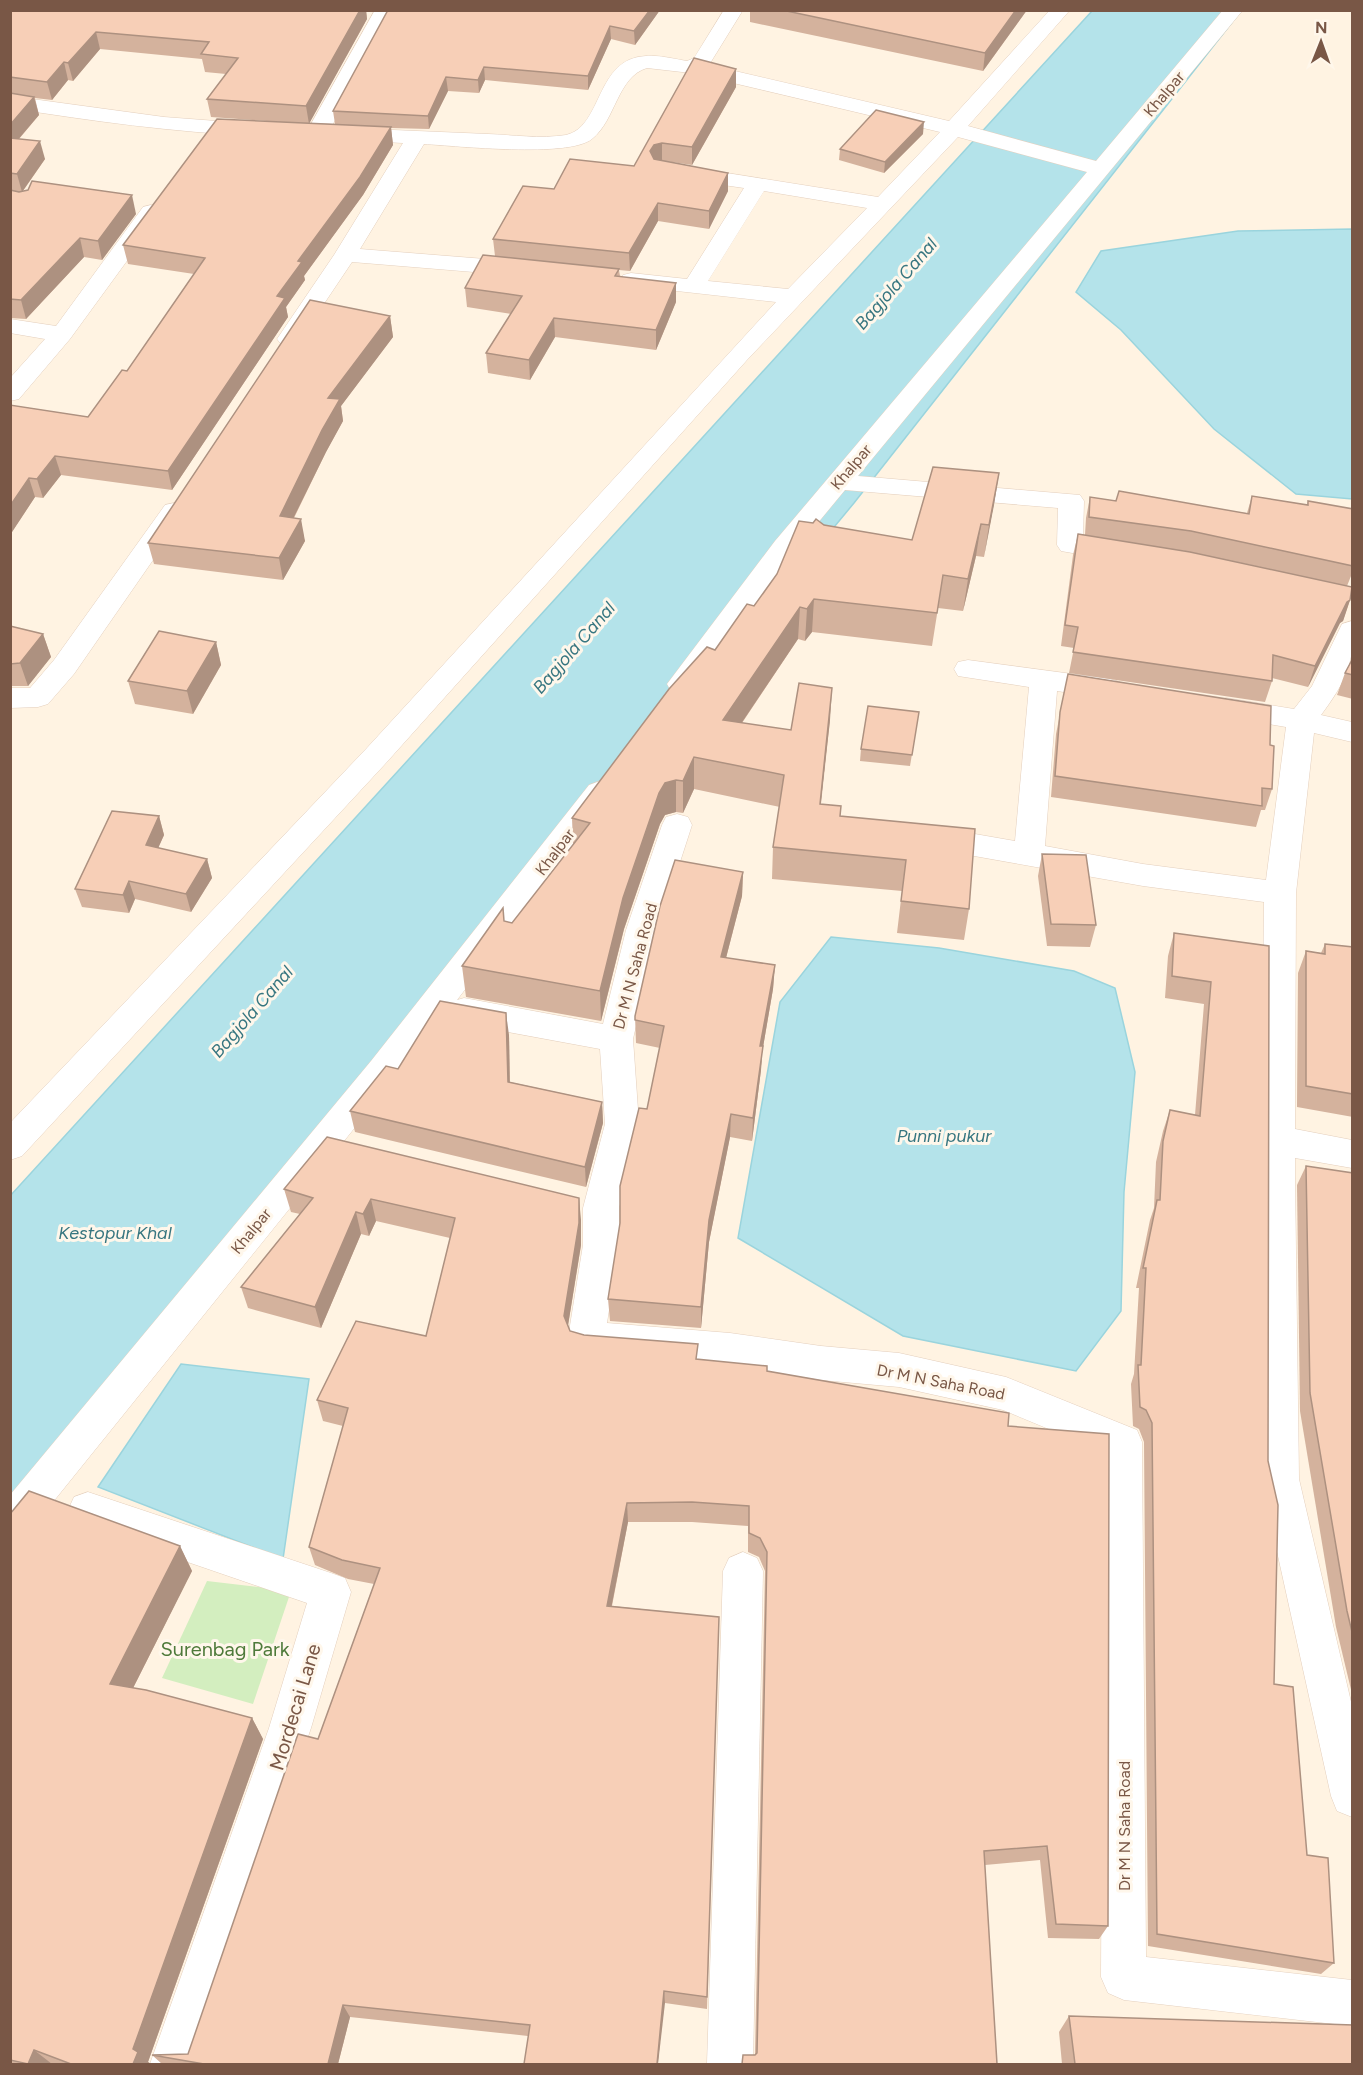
<svg xmlns="http://www.w3.org/2000/svg" width="1363" height="2075" font-family="Figtree,sans-serif">
  <style>
    .green { fill: #d3eebf }
    .water { fill: #b4e3ea; stroke: #9ad4dd; stroke-width: 1.5 }
    .lines { fill: none; stroke-linecap: round; stroke-linejoin: round }
    .minor-casing { stroke: #e4cfbd; stroke-width: 1 }
    .minor { fill: #fff; fill-rule: evenodd }
    .wall { fill: #d4b29d; fill-rule: evenodd }
    .shaded-wall { fill: #ad9180 }
    .building { fill: #f7cfb7; stroke: #ad9180; stroke-width: 1.5 }
    .labels { text-anchor: middle; dominant-baseline: central; stroke-width: 6; stroke-linejoin: round; paint-order: stroke }
    .street-label { font-size: 16px; fill: #795746; stroke: #fff7eb }
    .water-label { font-size: 18px; font-style: italic; fill: #377680; stroke: #fff7eb }
    .near-park-label { font-size: 20px; fill: #4e7a3a; stroke: #fff7eb }
    .near-street-label { font-size: 20px; fill: #795746; stroke: #fff7eb }
  </style>
  <rect width="100%" height="100%" fill="#fff3e2"/>
  <path class="green" d="M207 1581 291 1591 253 1704 162 1678Z"/>
  <g class="water">
    <path d="M1092 11H1241L854 503 11 1520 10 1196Z"/>
    <path d="M1352 229V499L1296 494 1214 429 1121 330 1076 292 1101 251 1238 231Z"/>
    <path d="M831 937 939 948 1074 971 1115 988 1135 1072 1124 1192 1121 1311 1076 1371 903 1336 738 1238 780 1002Z"/>
    <path d="M181 1364 309 1379 283 1559 98 1487Z"/>
  </g>
  <g class="lines">
    <defs>
      <g id="minor">
        <path d="M375 10H395L328 133 324 137 317 139 310 137 306 133Z"/>
        <path d="M724 10H743L709 65 949 121 1050 10H1070L968 126 1096 161 1223 10H1243L858 476 1080 495 1084 501 1083 539 1127 547 1131 553 1127 559 1118 561 1061 551 1057 545 1058 508 845 490 793 553 691 691 681 694 671 691 667 684 775 541 1087 172 958 137 747 360 386 763 22 1156 10 1160V1123L366 749 776 302 623 285 619 280 623 275 631 273 687 279 744 188 675 178 672 173 675 168 683 166 878 197 940 132 691 73 647 68C617 77 616 120 592 139 568 158 458 146 424 144L360 249 523 262 531 264 534 269 531 274 523 276 352 262 297 344 289 346 281 344 277 339 334 255 403 143 346 140 339 138 335 134 339 130 346 128C393 130 441 132 488 134 512 135 541 139 566 135 603 127 595 58 646 56 660 55 674 59 687 61L694 58ZM764 191 867 208 788 289 708 281Z"/>
        <path d="M10 96 164 117 256 124 263 126 267 130 263 134 256 136C173 132 92 121 10 108Z"/>
        <path d="M151 205 159 207 162 212 159 217 70 339 19 399 10 401V378L45 339 10 333V319L56 326 143 207Z"/>
        <path d="M174 503 183 505 187 511 74 674 48 704 38 707 10 708V688H30L54 660 165 505Z"/>
        <path d="M1352 621C1356 661 1345 683 1321 715L1352 722V742L1314 733 1296 893 1295 1129 1352 1140V1168L1295 1158V1177L1299 1479 1352 1706V1817L1337 1811 1331 1796 1261 1479V1177L1264 902 1143 886 929 848 918 845 914 837 918 829 929 826 1015 841 1029 687 958 676 954 669 958 662 968 660 1110 679 1120 682 1124 689 1120 696 1110 699 1057 691 1045 846 1143 864 1266 880 1286 727 1216 715 1212 708 1216 701 1226 698 1294 709 1312 686 1342 624Z"/>
        <path d="M600 781 611 785 615 792 611 799 457 1000 464 998 603 1024 626 930 662 825 666 817 677 814 688 817 692 825 658 930 633 1039 639 1124 619 1208V1245L607 1323 730 1333 821 1346 899 1353 1006 1377 1137 1430 1142 1442 1146 1957 1352 1980V2026L1124 2000 1108 1993 1101 1977 1104 1452 1003 1410 899 1387 821 1380 730 1365 586 1354 573 1350 568 1338 583 1245V1208L605 1124 600 1049 464 1024 452 1020 448 1012 24 1538 10 1543V1495L371 1061 589 785Z"/>
        <path d="M88 1492 331 1573 345 1578 351 1592 311 1728 196 2064H150L269 1728 307 1603 74 1523 68 1510 74 1497Z"/>
        <path d="M743 1552 757 1558 763 1571 753 2064H707L723 1571 729 1558Z"/>
      </g>
    </defs>
    <use href="#minor" class="minor-casing"/>
    <use href="#minor" class="minor"/>
  </g>
  <g class="wall">
    <path d="M10 10H366L367 19 309 123 335 124 333 111 410 11 660 10 635 45 611 39 588 90 485 80 479 93 448 91 429 129 391 128 393 145 363 195 304 276 305 280 286 307 288 317 172 490 61 475 43 498 35 497 12 532 10 531V405L88 417 127 371 194 274 128 264 123 245 280 122 211 117 207 99 226 74 205 72 202 59 100 49 73 81 68 80 52 100 35 98 39 115 19 139 45 159 23 191 136 214 102 260 84 257 26 319 10 318Z"/>
    <path d="M750 10H1027L983 71 750 22Z"/>
    <path d="M736 69V87L692 165 665 161 728 173V191L709 229 658 221 630 271 619 270 620 276 676 302 656 350 555 337 530 380 488 373 486 353 511 314 467 307 465 288 495 256 493 239 554 189 634 166Z"/>
    <path d="M923 134 884 173 839 160 840 149Z"/>
    <path d="M390 316 393 337 341 406 343 421 326 452 294 518 305 541 283 580 154 564 148 543Z"/>
    <path d="M999 473 984 557 976 556 963 611 938 608 932 646 812 632 805 641 798 639 742 723 791 730 830 720 821 804 840 816 975 829 969 909 964 940 897 933 902 891 772 879 773 847 780 807 694 789 683 813 676 812 665 815 660 824 624 929 601 1021 466 997 462 966 505 921 512 923 573 845 572 818 715 650 824 525 912 540Z"/>
    <path d="M1252 496 1307 505 1308 501 1353 509V571L1347 586 1350 600 1343 621 1340 623 1308 687 1272 678V681L1265 702 1069 673 1074 648 1061 646 1073 555 1078 534 1085 535 1086 518 1090 497 1116 501 1247 513ZM1164 548 1185 551 1274 570Z"/>
    <path d="M10 626 43 634 51 657 28 686H10Z"/>
    <path d="M216 642 221 665 193 714 135 704 128 681Z"/>
    <path d="M1353 653V699L1337 695 1345 673 1351 661Z"/>
    <path d="M1068 674 1270 745 1272 789 1265 810H1261L1256 827 1051 797 1056 734Z"/>
    <path d="M917 724 910 766 860 761 861 749Z"/>
    <path d="M159 816 164 835 158 848 207 859 212 878 191 912 135 899 129 913 82 907 75 889Z"/>
    <path d="M1042 854 1096 925 1090 947 1047 946 1038 876Z"/>
    <path d="M743 872 742 896 726 958 775 965 773 989 762 1053 761 1070 752 1141 730 1137 709 1242 701 1328 610 1321 608 1299 660 1048 636 1043 635 1016Z"/>
    <path d="M1174 933 1269 946 1268 1461 1274 1684 1307 1855 1334 1963 1321 1974 1148 1946 1144 1442 1139 1429 1133 1426 1131 1384 1134 1374 1139 1288H1136L1150 1220 1154 1208 1156 1162 1163 1131 1170 1110 1195 1115 1204 1004 1165 998 1168 956Z"/>
    <path d="M1325 944 1353 947V1117L1297 1107 1298 973 1306 951 1321 953Z"/>
    <path d="M509 1035 510 1082 602 1102 603 1123 586 1187 355 1132 350 1111 398 1069Z"/>
    <path d="M1306 1166 1353 1173V1698L1336 1627 1300 1411 1297 1185Z"/>
    <path d="M284 1189 581 1220V1245L568 1325 570 1331 584 1335 698 1359 767 1371 1008 1426 1108 1926 1099 1939 1048 1938 1040 1860 985 1865 755 2055V2054L765 1571 759 1557 748 1552V1526L692 1522H628L612 1606 719 1617 707 2009 665 2003 528 2036 350 2017 338 2064H162L152 2055 188 2054 318 1739 374 1584 348 1579 315 1565 309 1547 343 1426 323 1421 317 1400 426 1336 450 1238 376 1221 369 1236 361 1234 321 1328 248 1308 241 1287 300 1214 291 1212Z"/>
    <path d="M10 1514 180 1546 192 1571 133 1688 252 1718 263 1739 148 2062 151 2064H10Z"/>
    <path d="M1069 2016 1353 2064H1062L1059 2032Z"/>
  </g>
  <g class="shaded-wall">
    <path d="M360 10H366L367 19 309 124 306 106Z"/>
    <path d="M650 10H660L635 45 634 31Z"/>
    <path d="M1016 10H1027L983 71 985 53Z"/>
    <path d="M610 26 611 39 588 90V76Z"/>
    <path d="M96 32 100 49 73 81 68 63Z"/>
    <path d="M64 62 68 80 52 100 47 82Z"/>
    <path d="M484 67 485 80 479 93 478 80Z"/>
    <path d="M736 69V87L692 165V147Z"/>
    <path d="M446 77 448 91 429 129 428 116Z"/>
    <path d="M34 97 39 115 10 149V125Z"/>
    <path d="M924 122 923 134 884 173 885 162Z"/>
    <path d="M391 127 393 145 363 195 304 276 305 280 286 307 288 317 172 490 168 471 298 261Z"/>
    <path d="M40 141 45 159 22 192 17 174Z"/>
    <path d="M662 143V161L650 169V151L654 145Z"/>
    <path d="M728 173V191L709 229V211Z"/>
    <path d="M132 195 136 214 102 260 98 241Z"/>
    <path d="M658 203V221L630 271 629 253Z"/>
    <path d="M80 238 84 257 26 319 21 300Z"/>
    <path d="M676 283V302L656 350V330Z"/>
    <path d="M390 316 393 337 341 406 343 421 326 452 284 537 280 516 328 398Z"/>
    <path d="M554 318 555 337 530 380 529 360Z"/>
    <path d="M55 456 61 475 43 498 37 479Z"/>
    <path d="M999 473 994 505 984 557 989 525Z"/>
    <path d="M29 478 35 497 12 532 10 526V506Z"/>
    <path d="M301 519 305 541 283 580 279 558Z"/>
    <path d="M981 524 976 556 963 611 968 579Z"/>
    <path d="M814 599 812 632 805 641 807 609Z"/>
    <path d="M1350 600 1343 621 1340 623 1308 687 1315 666 1347 602Z"/>
    <path d="M800 607 798 639 722 752 723 720Z"/>
    <path d="M43 634 51 657 28 686 20 663Z"/>
    <path d="M216 642 221 665 193 714 187 691Z"/>
    <path d="M832 688 830 720 817 835 820 804Z"/>
    <path d="M694 757V789L683 813V781Z"/>
    <path d="M676 780V812L665 815 660 824 624 929 601 1021 600 991 623 898 659 793 665 783Z"/>
    <path d="M159 816 164 835 151 864 146 845Z"/>
    <path d="M207 859 212 878 191 912 186 894Z"/>
    <path d="M743 872 742 896 720 981 721 957Z"/>
    <path d="M129 881 135 899 129 913 123 895Z"/>
    <path d="M775 965 773 989 762 1053 761 1070 752 1141 753 1118 760 1046Z"/>
    <path d="M506 1013 509 1035 510 1103 508 1082Z"/>
    <path d="M602 1102 603 1123 586 1187 585 1167Z"/>
    <path d="M731 1114 730 1137 709 1242 701 1328V1307L709 1220Z"/>
    <path d="M579 1198 581 1220V1245L566 1338 564 1316Z"/>
    <path d="M371 1199 376 1221 369 1236 363 1214Z"/>
    <path d="M356 1212 361 1234 321 1328 315 1307Z"/>
    <path d="M627 1503 628 1522 608 1624 607 1606Z"/>
    <path d="M180 1546 192 1571 124 1706 110 1684Z"/>
    <path d="M252 1718 263 1739 148 2062 151 2064H133V2049Z"/>
    <path d="M664 1991 665 2003 658 2064H657Z"/>
    <path d="M343 2005 350 2017 338 2064H328Z"/>
    <path d="M34 2050 52 2064H28Z"/>
  </g>
  <g class="building">
    <path d="M10 10H360L306 106 207 99 238 58 201 54 209 42 96 32 68 63 64 62 47 82 10 77Z"/>
    <path d="M388 10 410 11 650 10 634 31 610 26 588 76 484 67 478 80 446 77 428 116 333 111Z"/>
    <path d="M782 10H1016L985 53Z"/>
    <path d="M694 58 736 69 692 147 662 143 654 145 650 151 654 159 728 173 709 211 658 203 629 253 493 239 523 186 554 189 570 159 634 166Z"/>
    <path d="M10 93 34 97 10 125Z"/>
    <path d="M876 110 924 122 885 162 840 149Z"/>
    <path d="M217 119 391 127 360 177 298 261 302 262 277 296 285 298 168 471 55 456 37 479 29 478 10 506V405L88 417 122 370 127 371 205 258 123 245Z"/>
    <path d="M10 138 40 141 17 174 10 173Z"/>
    <path d="M32 181 132 195 98 241 80 238 21 300 10 299V190L19 192 28 190Z"/>
    <path d="M483 255 619 269 615 276 676 283 656 330 554 318 529 360 486 353 522 296 465 288Z"/>
    <path d="M310 300 390 316 328 398 340 399 322 430 280 516 301 519 279 558 148 543Z"/>
    <path d="M933 467 999 473 989 525 981 524 968 579 943 575 937 613 814 599 807 609 800 607 723 720 791 730 799 683 832 688 820 804 841 806 840 816 975 829 969 909 901 901 906 860 773 847 784 775 694 757 683 781 676 780 665 783 659 793 623 898 600 991 462 966 503 908 504 921 512 923 590 823 572 818 669 689 707 647 715 650 747 604 754 606 777 574 799 521 813 523 816 519 824 525 912 540Z"/>
    <path d="M1119 491 1249 514 1252 496 1308 505V501L1353 509V566L1191 531 1089 517 1090 497 1116 501Z"/>
    <path d="M1078 534 1190 552 1352 587 1350 600 1347 602 1315 666 1273 655 1272 681 1073 652 1078 627 1065 625Z"/>
    <path d="M10 626 43 634 20 663 10 664Z"/>
    <path d="M159 631 216 642 187 691 128 681Z"/>
    <path d="M1353 658V675L1345 673Z"/>
    <path d="M1068 674 1271 706 1270 745 1274 746 1272 789 1262 788V806L1055 776 1060 712Z"/>
    <path d="M868 706 919 712 912 755 861 749Z"/>
    <path d="M112 811 159 816 146 845 207 859 186 894 129 881 123 895 75 889Z"/>
    <path d="M1042 854 1086 855 1096 925 1051 924Z"/>
    <path d="M675 860 743 872 721 957 775 965 760 1046H763L753 1118 731 1114 709 1220 701 1307 608 1299 620 1223V1186L639 1108 647 1109 664 1026 635 1020V1016L660 906Z"/>
    <path d="M1174 933 1269 946 1268 1461 1278 1505 1274 1684 1293 1687 1307 1855 1328 1858 1334 1963 1157 1934 1152 1423 1146 1410 1140 1407 1138 1365H1141L1146 1268H1143L1157 1200H1160L1163 1141 1170 1110 1200 1116 1211 982 1172 976Z"/>
    <path d="M1325 944 1353 947V1094L1306 1086V951L1325 954Z"/>
    <path d="M440 1001 506 1013 508 1082 602 1102 585 1167 350 1111 386 1066 398 1069Z"/>
    <path d="M327 1137 579 1198V1223L564 1316 570 1331 584 1335 698 1344 696 1359 767 1366V1371L1009 1413 1008 1426 1109 1434 1108 1926 1056 1924 1047 1846 984 1851 997 2064H742L743 2055H755L757 2053 767 1552 760 1538 749 1533V1506L692 1502 627 1503 607 1606 719 1617 707 1997 664 1991 657 2064H524L530 2025 343 2005 328 2064H204L152 2055 188 2054 298 1734 318 1739 380 1568 342 1560 309 1547 348 1408 317 1400 356 1321 426 1336 455 1218 371 1199 363 1214 356 1212 315 1307 241 1287 313 1198 284 1189Z"/>
    <path d="M1306 1166 1353 1173V1636L1347 1611 1310 1393Z"/>
    <path d="M29 1491 180 1546 110 1684 146 1690 252 1718 133 2049 138 2052 133 2064H71L34 2050 28 2064 10 2060V1514Z"/>
    <path d="M1069 2016 1353 2025V2064H1075Z"/>
  </g>
  <g class="labels">
    <g class="street-label">
      <text transform="translate(1164 94) rotate(-50)">Khalpar</text>
      <text transform="translate(851 467) rotate(-50)">Khalpar</text>
      <text transform="translate(555 852) rotate(-53)">Khalpar</text>
      <text transform="translate(635 966) rotate(-75)">Dr M N Saha Road</text>
      <text transform="translate(251 1231) rotate(-51)">Khalpar</text>
      <text transform="translate(941 1382) rotate(11)">Dr M N Saha Road</text>
      <text transform="translate(1124 1826) rotate(-90)">Dr M N Saha Road</text>
    </g>
    <g class="water-label">
      <text transform="translate(896 284) rotate(-49)">Bagjola Canal</text>
      <text transform="translate(574 648) rotate(-49)">Bagjola Canal</text>
      <text transform="translate(252 1012) rotate(-49)">Bagjola Canal</text>
      <text x="944" y="1136">Punni pukur</text>
      <text x="115" y="1233">Kestopur Khal</text>
    </g>
    <g class="near-park-label">
      <text x="225" y="1649">Surenbag Park</text>
    </g>
    <g class="near-street-label">
      <text transform="translate(295 1707) rotate(-73)">Mordecai Lane</text>
    </g>
  </g>
  <rect width="1363" height="2075" fill="none" stroke="#795746" stroke-width="24"/>
  <g transform="translate(1321 42) rotate(1)" stroke="#fff7eb" stroke-width="4.5" paint-order="stroke">
  <path d="M0-4.5L10 22L0 15L-10 22Z" fill="#795746"/>
  <text y="-9" font-size="16" font-weight="bold" text-anchor="middle" fill="#795746">N</text>
  </g>
</svg>
